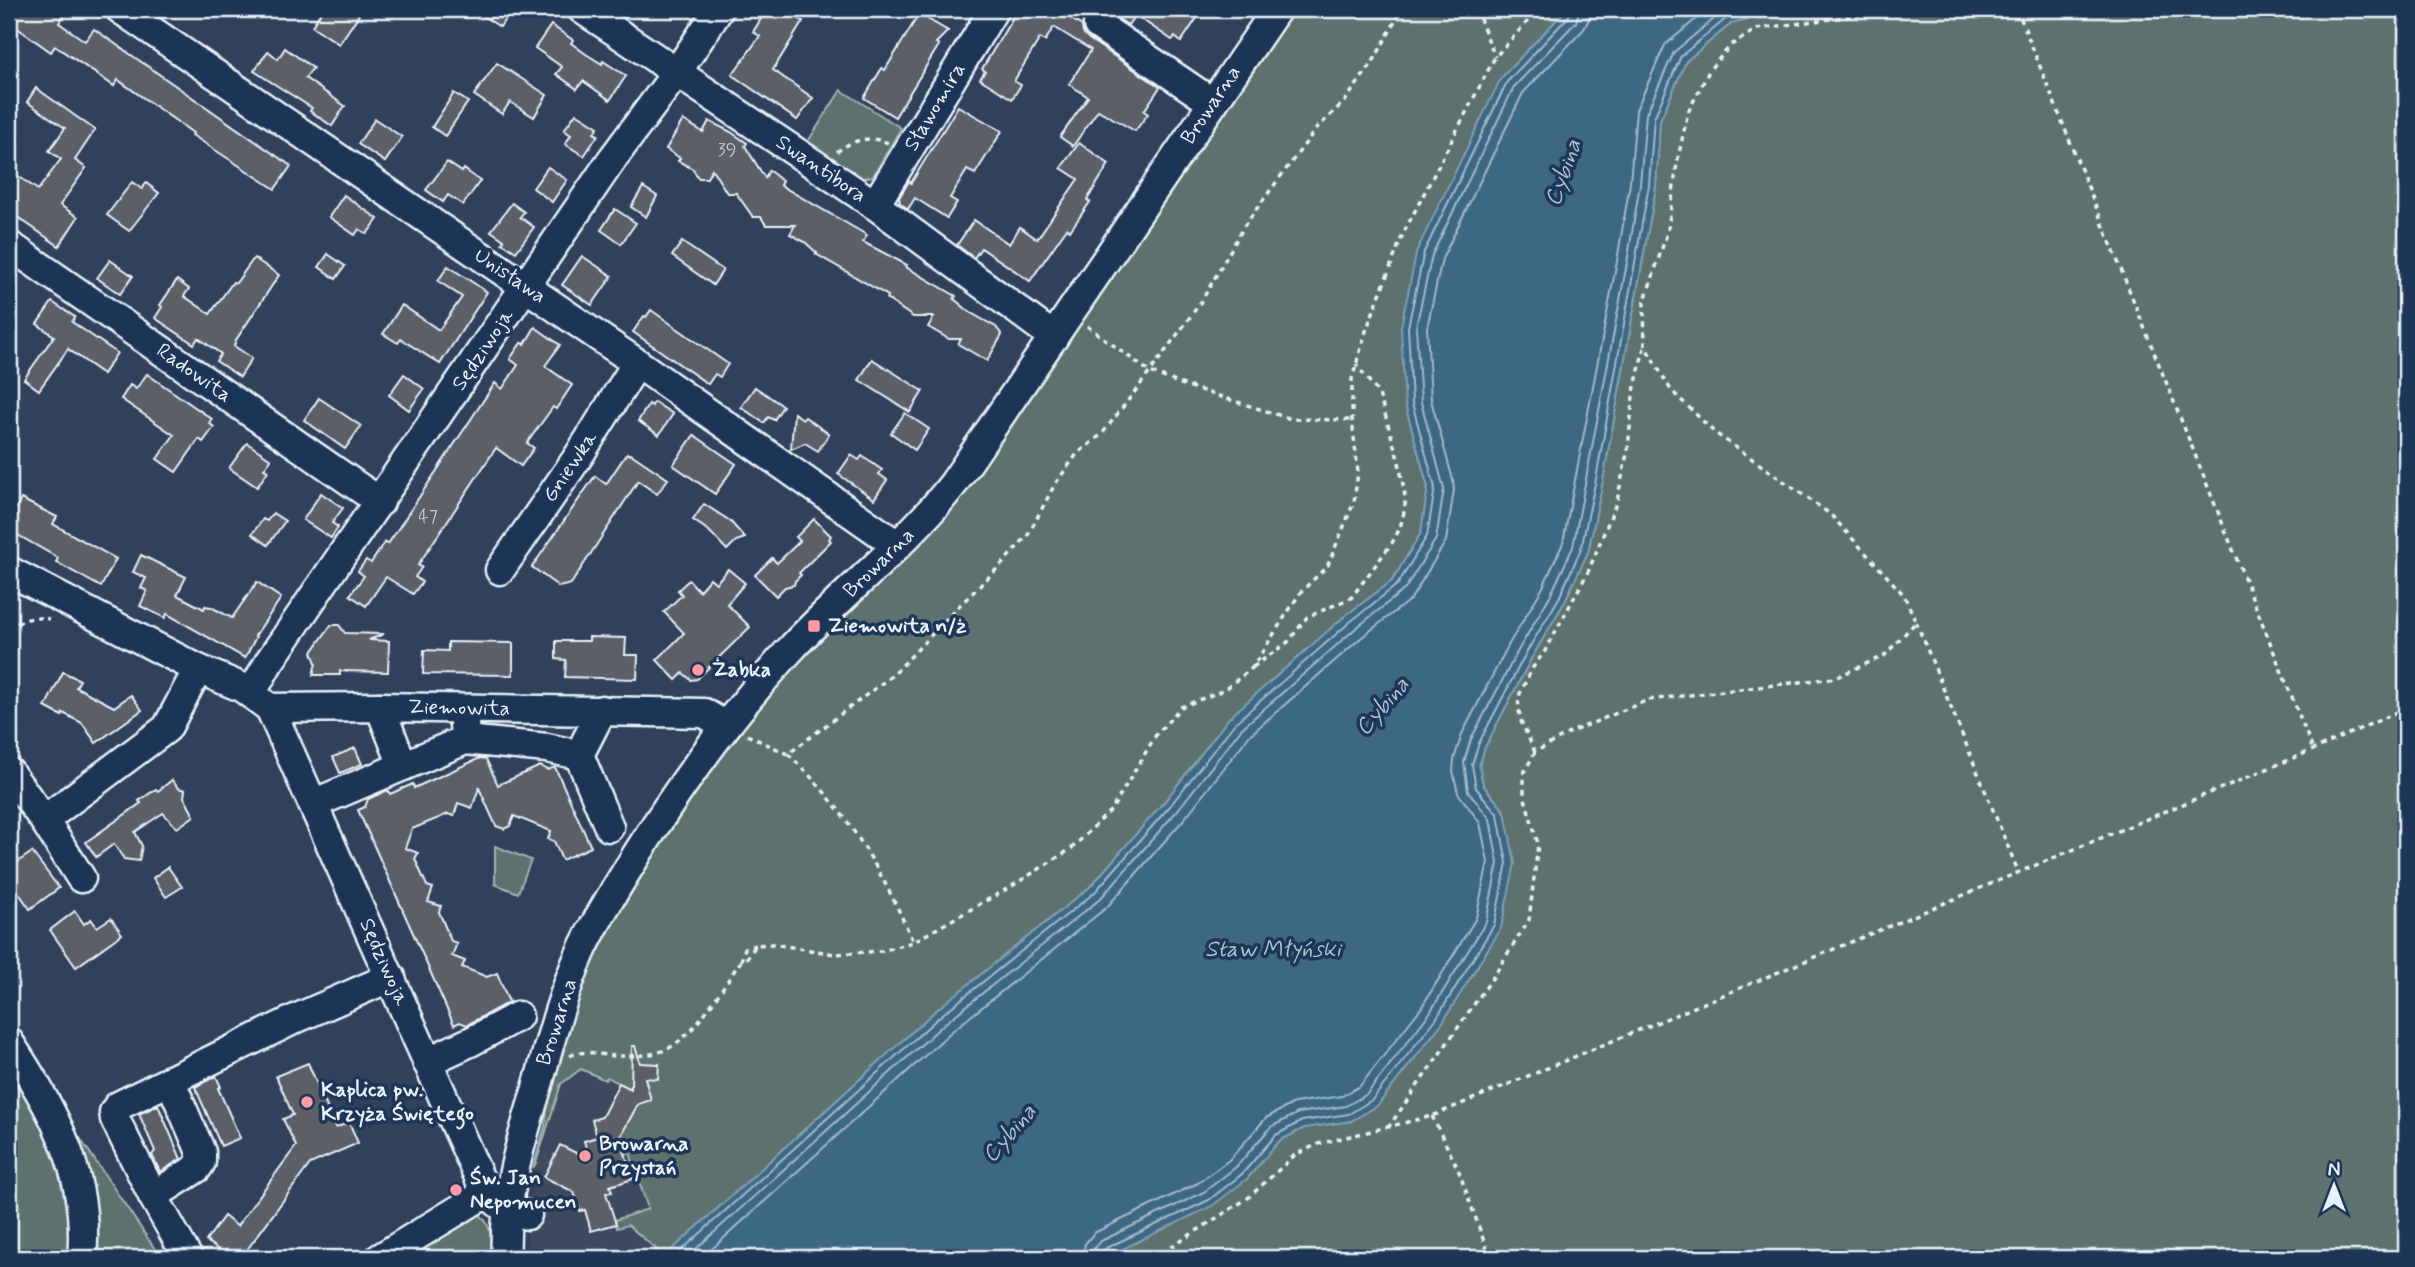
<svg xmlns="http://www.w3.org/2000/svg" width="2415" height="1267" font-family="Mynerve,sans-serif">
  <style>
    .built { fill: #3d4a5f }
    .green { fill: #5d726e; stroke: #a2b2b3; stroke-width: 2 }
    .water { fill: #3d6784; stroke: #819eb2; stroke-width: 2 }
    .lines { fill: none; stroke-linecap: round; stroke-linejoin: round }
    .shore { stroke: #a4baca; stroke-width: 2 }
    .building { fill: #5c5e67; stroke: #e8f1f8; stroke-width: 2 }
    .minor-casing { stroke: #e8f1f8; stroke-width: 33 }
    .path { stroke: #e8f1f8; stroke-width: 3.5; stroke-dasharray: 5 5; stroke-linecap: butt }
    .minor { stroke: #1d3557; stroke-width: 28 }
    .poi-dot { fill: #ff9aa2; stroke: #1d3557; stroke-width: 2.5 }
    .labels { text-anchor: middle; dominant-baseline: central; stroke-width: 7; stroke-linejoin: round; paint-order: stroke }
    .number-label { font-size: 18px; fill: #c5ccd4 }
    .street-label { font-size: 21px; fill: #e8f1f8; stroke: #1d3557 }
    .poi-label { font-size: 21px; font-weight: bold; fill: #e8f1f8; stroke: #1d3557; text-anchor: start }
    .water-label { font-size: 23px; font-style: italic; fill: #acc1cf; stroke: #1d3557 }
  </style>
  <rect width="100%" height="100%" fill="#30415c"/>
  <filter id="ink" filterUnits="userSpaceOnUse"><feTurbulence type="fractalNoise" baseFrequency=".0143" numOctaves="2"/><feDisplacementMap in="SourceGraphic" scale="14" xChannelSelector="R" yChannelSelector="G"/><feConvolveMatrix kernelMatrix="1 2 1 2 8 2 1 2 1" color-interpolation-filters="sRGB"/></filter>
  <g filter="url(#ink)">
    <path class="built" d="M777 949 828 959 663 1258H527V1215L536 1163 568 1063Z"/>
    <g class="green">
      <path d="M1288 9H1567L1501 78 1405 404 1428 487 1421 533 1392 581 1345 616 1229 718 1165 801 1090 887 934 1012 663 1258H651L657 1250 628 1225 617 1228 615 1220 648 1209 630 1153 616 1157 618 1141 638 1104 633 1090 607 1077 605 1080 581 1069 561 1084 536 1163 533 1168 545 1126 551 1079 549 1078 605 924 696 779 839 614 843 618 890 573Z"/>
      <path d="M1787 9H2406V1258H1104L1247 1179 1279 1141 1304 1128 1351 1121 1377 1106 1442 1023 1501 928 1505 812 1483 785 1479 766 1485 747 1532 657 1565 601 1588 552 1603 480 1656 186 1660 120 1686 61 1732 23Z"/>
      <path d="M841 90 901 128 873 176 859 179 807 143Z"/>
      <path d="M495 846 531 860 518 893 495 884Z"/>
      <path d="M9 1030 15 1042 161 1258H9Z"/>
      <path d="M475 1211C493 1222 491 1239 492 1258H391Z"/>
    </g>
    <path class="water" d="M1567 9H1787L1732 23 1686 61 1660 120 1656 186 1603 480 1588 552 1565 601 1532 657 1485 747 1479 766 1483 785 1505 812 1515 863 1501 928 1442 1023 1377 1106 1351 1121 1304 1128 1279 1141 1247 1179 1212 1206 1104 1258H663L934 1012 1090 887 1165 801 1229 718 1345 616 1392 581 1421 533 1428 487 1405 404 1401 326 1417 250 1501 78Z"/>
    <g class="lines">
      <g class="shore">
        <path d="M673 1258 939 1017 1094 893 1170 806 1235 723 1350 622 1398 584 1427 536 1435 488 1412 403 1408 327 1424 252 1507 82 1569 16 1571 9"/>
        <path d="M686 1258 944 1024 1100 899 1177 811 1241 729 1355 629 1405 589 1436 539 1444 489 1421 402 1416 327 1432 255 1514 87 1576 22 1580 9"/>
        <path d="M702 1258 951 1032 1107 907 1185 818 1249 736 1362 637 1411 599 1446 541 1454 490 1453 480 1431 400 1427 328 1442 259 1523 93 1584 29 1589 19 1591 9"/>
        <path d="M1082 1258 1085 1244 1094 1233 1198 1183 1229 1160 1266 1118 1294 1103 1342 1096 1360 1086 1421 1008 1476 918 1488 862 1480 823 1458 793 1453 771 1454 759 1462 734 1509 644 1542 589 1563 543 1617 261 1630 183 1636 110 1665 45 1708 9"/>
        <path d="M1092 1258 1094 1249 1101 1241 1204 1192 1236 1167 1271 1127 1298 1113 1346 1106 1367 1094 1429 1014 1486 922 1498 863 1490 819 1468 791 1464 762 1471 739 1519 649 1551 594 1573 547 1627 263 1640 184 1646 114 1674 52 1726 9"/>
        <path d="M1101 1258 1102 1253 1106 1248 1209 1200 1242 1174 1276 1135 1302 1121 1349 1114 1372 1100 1436 1019 1494 925 1507 863 1498 815 1476 788 1472 765 1479 743 1526 653 1559 598 1581 549 1596 479 1649 185 1654 118 1681 56 1728 17 1760 9"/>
      </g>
    </g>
    <g class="building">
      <path d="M13 9H68L59 23 85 41 94 29 291 166 275 189 192 135 193 133 118 80 114 86 55 46 51 52 9 22V15Z"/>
      <path d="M323 9H350L359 15 339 44 312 26Z"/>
      <path d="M472 9H512L500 27Z"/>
      <path d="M767 9H782L803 21 773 70 813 98 797 120 732 75 760 36 753 32Z"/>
      <path d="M1018 9H1056L1082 26 1083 33 1089 39 1160 87 1144 111 1148 114 1135 131 1098 110 1073 146 1060 137 1088 97 1069 84 1091 50 1054 27 1045 41 1040 38 1014 81 1021 85 1012 99 980 79 985 71 982 69Z"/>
      <path d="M1102 9H1203L1181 42 1175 37 1172 40 1135 15 1128 25Z"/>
      <path d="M919 14 948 31 936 43 939 45 895 117 864 98 882 68 885 70Z"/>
      <path d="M551 25 573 40 571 43 586 54 602 64 603 61 626 76 610 100 583 81 577 89 556 74 562 67 535 48Z"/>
      <path d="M285 48 313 68 305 78 345 106 332 126 310 111 312 108 254 71 268 51 278 59Z"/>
      <path d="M497 63 547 95 534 117 510 102 502 114 474 95Z"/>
      <path d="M36 88 95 130 75 160 86 168 60 205 78 217 59 246 9 211V170L38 190 61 159 49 151 65 128 27 102Z"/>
      <path d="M454 93 468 102 445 136 432 127Z"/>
      <path d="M958 106 1002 131 975 174 967 170 950 198 957 202 947 218 915 198 908 209 900 203 899 198 909 181 911 183Z"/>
      <path d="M576 113 598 127 594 133 598 135 584 156 565 144 571 135 564 130Z"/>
      <path d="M375 119 402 137 385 162 358 144Z"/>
      <path d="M683 120 703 132 709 121 731 132 747 143 745 146 765 178 769 170 782 181 780 185 867 235 863 242 907 265 906 267 956 296 954 299 971 313 996 327 1002 335 987 361 958 344 961 339H949L928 327 934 317H913L887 299 888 296 816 254 817 253 805 242 790 234 795 225H766L761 217H753L736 193H727L712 169 707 178H698L693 169 678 161 680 158 666 149Z"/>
      <path d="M1079 143 1109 164 1087 200 1090 202 1070 231 1067 228 1030 281 981 248 974 258 957 245 974 220 1009 244 1020 227 1037 239 1078 179 1061 168Z"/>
      <path d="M447 162 462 172 464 169 480 181 463 205 448 195 443 202 426 190Z"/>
      <path d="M548 167 567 180 552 202 533 188Z"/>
      <path d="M132 182 142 189 146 183 159 193 129 231 107 215Z"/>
      <path d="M643 187 657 196 646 217 631 207Z"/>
      <path d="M344 195 378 219 367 234 359 229 355 235 329 217Z"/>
      <path d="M512 203 524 212 520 217 534 227 516 252 502 243 504 240 491 231Z"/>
      <path d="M615 209 636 223 621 244 601 230Z"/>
      <path d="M682 242 723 270 713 285 672 256Z"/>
      <path d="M328 254 345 266 336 279 319 267Z"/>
      <path d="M582 256 612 276 592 305 562 285Z"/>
      <path d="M254 258 279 275 236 340 234 346 252 358 240 377 216 361 221 354 198 338 194 344 155 318 162 307 160 305 177 280 189 289 184 296 210 314 233 282 236 283Z"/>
      <path d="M110 260 133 276 120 294 97 278Z"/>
      <path d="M448 266 487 292 440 364 401 339 398 343 383 334 402 305 439 330 462 297 438 281Z"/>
      <path d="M52 302 75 317 72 322 117 353 103 374 68 349 39 390 24 379 54 336 37 324Z"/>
      <path d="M651 310 728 364 720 377 715 374 708 384 633 332 644 316 646 317Z"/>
      <path d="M535 327 560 345 545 366 572 385 556 409 553 407 527 443 534 448 521 466 496 448 418 565 422 567 415 577 422 582 413 594 386 577 366 606 350 595 364 576 358 571 366 560 371 563 385 542 388 544 495 383 502 389 518 365 510 359 521 343 525 344Z"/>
      <path d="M872 359 923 391 910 412 859 380Z"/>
      <path d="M147 374 212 419 209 423 214 427 203 442 199 439 176 472 157 459 174 435 121 399 130 385 136 389Z"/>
      <path d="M404 374 424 389 409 410 389 395Z"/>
      <path d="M755 387 783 406 774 420 768 417 764 423 741 407Z"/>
      <path d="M319 398 361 426 345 449 304 420Z"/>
      <path d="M654 402 673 414 659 435 638 421 649 404 652 406Z"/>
      <path d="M794 413 803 419 805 417 829 434 818 451 805 443 791 449Z"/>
      <path d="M905 413 929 429 915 450 891 433Z"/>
      <path d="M694 435 736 464 715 494 673 465Z"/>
      <path d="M247 443 271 459 264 469 268 471 257 487 229 468Z"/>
      <path d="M627 453 630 455 631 454 668 479 657 494 638 481 571 584 559 587 532 567 595 476 606 484Z"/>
      <path d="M851 455 859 460 862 456 882 470 879 474 887 480 874 499 838 474Z"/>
      <path d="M321 493 343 508 332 523 338 527 331 538 303 520Z"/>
      <path d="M21 499 57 517 53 524 116 559 101 587 56 562 58 558 9 530V521Z"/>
      <path d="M704 504 730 521 745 538 736 541 727 550 709 531 693 520Z"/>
      <path d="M273 513 285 521 268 545 252 534 263 519 267 521Z"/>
      <path d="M814 519 831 536 829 539 831 541 799 573 801 575 795 581 794 585 785 587 776 596 755 575 772 558 777 563 800 541 796 537Z"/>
      <path d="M141 555 186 577 177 595 204 609 205 606 211 607 232 618 257 582 281 598 255 636 256 637 245 658 167 614 165 618 140 606 147 591 141 588 146 578 133 572Z"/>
      <path d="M728 569 745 583 727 604 750 627 697 679 691 680 683 673 676 680 657 660 684 633 664 612 682 595 678 590 689 580 699 591 710 578 716 583Z"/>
      <path d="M331 625H339L345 633 384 634 369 640 389 641 388 672 340 671V675H313L316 663 312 652Z"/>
      <path d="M589 637 626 638 625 655H638L637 679 565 677 566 660 556 659V641H589Z"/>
      <path d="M448 642 513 643V675L423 674 424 650 448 651Z"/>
      <path d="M63 672 80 680 76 687 114 707 131 695 142 710 96 743 82 723 63 713 62 716 45 707Z"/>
      <path d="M355 748 362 764 340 773 333 757Z"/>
      <path d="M480 758 486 759 498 785 540 766 548 770 555 767 591 847 562 860 554 841 548 839 551 831 514 816 510 826 504 829 496 826 479 788 472 808 458 803 454 816 448 814 412 829 405 848 418 853 415 859 427 886 433 888 428 902 441 906 439 912 451 941 457 943 452 956 465 961 462 967 487 977 497 973 509 1002 467 1025 460 1022 454 1025 358 810 365 807 368 799 388 790 390 794 413 784 414 788Z"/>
      <path d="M172 780 178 788 185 790 184 797 194 816 177 828 163 813 135 832 142 846 139 861 124 859 114 844 96 857 86 842 141 803 139 801 156 789 158 791Z"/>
      <path d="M32 852 59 888 30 909 9 879V868Z"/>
      <path d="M168 867 182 887 166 897 153 878Z"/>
      <path d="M75 911 84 924 91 919 97 927 111 918 122 934 76 967 50 930Z"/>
      <path d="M632 1046H635L640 1063 659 1064 658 1079 645 1078 651 1100 638 1104 620 1137 633 1179 610 1186 612 1192 606 1193 616 1224 591 1231 585 1210 580 1211 574 1192 544 1177 560 1145 590 1160 584 1141 597 1137 592 1120 602 1117 619 1083 631 1089Z"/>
      <path d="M308 1063 336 1128 349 1122 358 1143 310 1164 241 1258H230L206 1241 224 1216 237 1226 296 1146 283 1119 293 1115 276 1076Z"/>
      <path d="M216 1076 221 1087 218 1088 240 1138 221 1146 195 1087Z"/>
      <path d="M158 1105 181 1159 160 1172 152 1155 155 1151 139 1114Z"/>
    </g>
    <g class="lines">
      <defs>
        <g id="minor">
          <path d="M120 9 637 363 897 545"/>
          <path d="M582 9 875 205 1054 337"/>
          <path d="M1098 25 1213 103"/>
          <path d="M875 205 994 9"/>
          <path d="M9 245 380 502"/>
          <path d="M500 570 578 457 637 363"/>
          <path d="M9 571 198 669 241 687 270 708 380 707 704 713 726 726"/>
          <path d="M251 694 269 662 613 158 677 72 719 9"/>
          <path d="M270 708 486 1193 507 1210 527 1215"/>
          <path d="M465 740 547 748 579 755 602 710"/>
          <path d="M579 755 609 827"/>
          <path d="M403 766 465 740 464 723"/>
          <path d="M9 772 44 820"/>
          <path d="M313 804 403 766 380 707"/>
          <path d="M81 878 44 820 167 728 198 669"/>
          <path d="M9 1042C53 1110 90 1174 82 1258"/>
          <path d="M427 1062 472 1041 518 1016"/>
          <path d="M153 1196 197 1168 201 1162V1152L170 1080"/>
          <path d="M188 1258 153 1196 115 1119 114 1112 118 1106 295 1019 391 977"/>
          <path d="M380 1258 486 1193"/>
          <path d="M506 1258C503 1198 520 1144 537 1088 550 1042 562 995 581 952 597 917 619 884 639 851 683 781 732 714 788 652 841 594 906 545 954 483L1277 9"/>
        </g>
      </defs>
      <use href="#minor" class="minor-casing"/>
      <g class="path">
        <path d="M1476 9 1495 57"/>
        <path d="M2017 9 2313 750"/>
        <path d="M837 152C851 140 870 135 888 143"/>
        <path d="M1087 326 1150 372 1181 384 1291 419 1351 420"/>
        <path d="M1916 622 2018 871"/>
        <path d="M9 629C21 619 33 616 49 619"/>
        <path d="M1253 667 1288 642 1307 617 1351 598 1392 543 1400 528 1405 508V496L1399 462 1379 394 1356 364"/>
        <path d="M747 735 788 754 894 674 958 607 1002 564 1028 535 1055 484 1077 454 1102 434 1150 372 1201 302 1246 223 1316 129 1345 101 1373 62 1402 9"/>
        <path d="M1535 752 1520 719 1518 698 1531 670 1545 651 1588 572 1617 501 1628 449 1633 396 1644 348"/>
        <path d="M788 754C845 807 883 872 913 942"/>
        <path d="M741 961 745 948 756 945"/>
        <path d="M570 1056C585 1048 601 1056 617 1056 632 1056 651 1056 665 1050 693 1039 723 986 741 961L748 957 756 945 773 944 835 954 882 951 913 942 1012 886 1071 849 1112 809 1156 735 1181 707 1224 690 1252 668 1300 593 1328 565 1354 502 1358 472 1352 420V379L1366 331 1403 234 1495 57 1539 9"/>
        <path d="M1432 1116 1458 1169 1490 1258"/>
        <path d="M1388 1128 1491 980 1529 920 1538 844 1524 795V773L1535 752 1571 732 1648 700 1834 678 1884 656 1916 622 1904 595 1830 514 1714 432 1671 390 1645 346 1644 303 1668 230 1677 163 1688 112 1710 69 1731 45 1757 29 1903 9"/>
        <path d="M1110 1254 1111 1258"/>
        <path d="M1154 1258 1248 1198 1295 1155 1318 1144 1432 1116 2313 750 2406 708"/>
      </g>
      <use href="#minor" class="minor"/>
    </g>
  </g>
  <g class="poi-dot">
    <rect x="807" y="619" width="14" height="14" rx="3.5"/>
    <circle cx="698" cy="670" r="7"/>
    <circle cx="307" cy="1102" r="7"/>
    <circle cx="585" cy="1156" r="7"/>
    <circle cx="456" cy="1190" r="7"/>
  </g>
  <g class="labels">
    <g class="number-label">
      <text x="727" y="150">39</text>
      <text x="428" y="517">47</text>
    </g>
    <g class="street-label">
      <text transform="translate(1211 105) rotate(-56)">Browarna</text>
      <text transform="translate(935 107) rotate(-59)">Sławomira</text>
      <text transform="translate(821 169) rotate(34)">Swantibora</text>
      <text transform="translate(510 276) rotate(34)">Unisława</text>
      <text transform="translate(483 350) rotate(-56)">Sędziwoja</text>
      <text transform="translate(194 373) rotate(35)">Radowita</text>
      <text transform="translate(570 467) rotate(-56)">Gniewka</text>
      <text transform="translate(879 563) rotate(-44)">Browarna</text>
      <text transform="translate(459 708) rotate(1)">Ziemowita</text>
      <text transform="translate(384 962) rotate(66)">Sędziwoja</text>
      <text transform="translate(557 1022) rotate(-72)">Browarna</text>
    </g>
    <g class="poi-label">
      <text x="828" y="626">Ziemowita n/ż</text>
      <text x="712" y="670">Żabka</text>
      <text x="321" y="1090">Kaplica pw.<tspan x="321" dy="24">Krzyża Świętego</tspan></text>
      <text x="599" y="1144">Browarna<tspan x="599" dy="24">Przystań</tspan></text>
      <text x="470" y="1178">Św. Jan<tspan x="470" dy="24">Nepomucen</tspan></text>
    </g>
    <g class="water-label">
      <text transform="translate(1564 173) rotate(-71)">Cybina</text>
      <text transform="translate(1383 707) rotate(-49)">Cybina</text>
      <text x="1273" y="950">Staw Młyński</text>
      <text transform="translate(1010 1134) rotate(-49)">Cybina</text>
    </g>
  </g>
  <rect width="2415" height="1267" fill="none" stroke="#1d3557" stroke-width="35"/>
  <rect x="18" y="18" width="2380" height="1232" fill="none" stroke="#e8f1f8" stroke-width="2.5" filter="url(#ink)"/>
  <g transform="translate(2334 1186)" stroke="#1d3557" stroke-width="5" paint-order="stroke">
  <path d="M0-5L12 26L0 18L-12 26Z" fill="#e8f1f8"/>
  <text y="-10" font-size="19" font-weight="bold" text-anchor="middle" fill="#e8f1f8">N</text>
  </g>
</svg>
